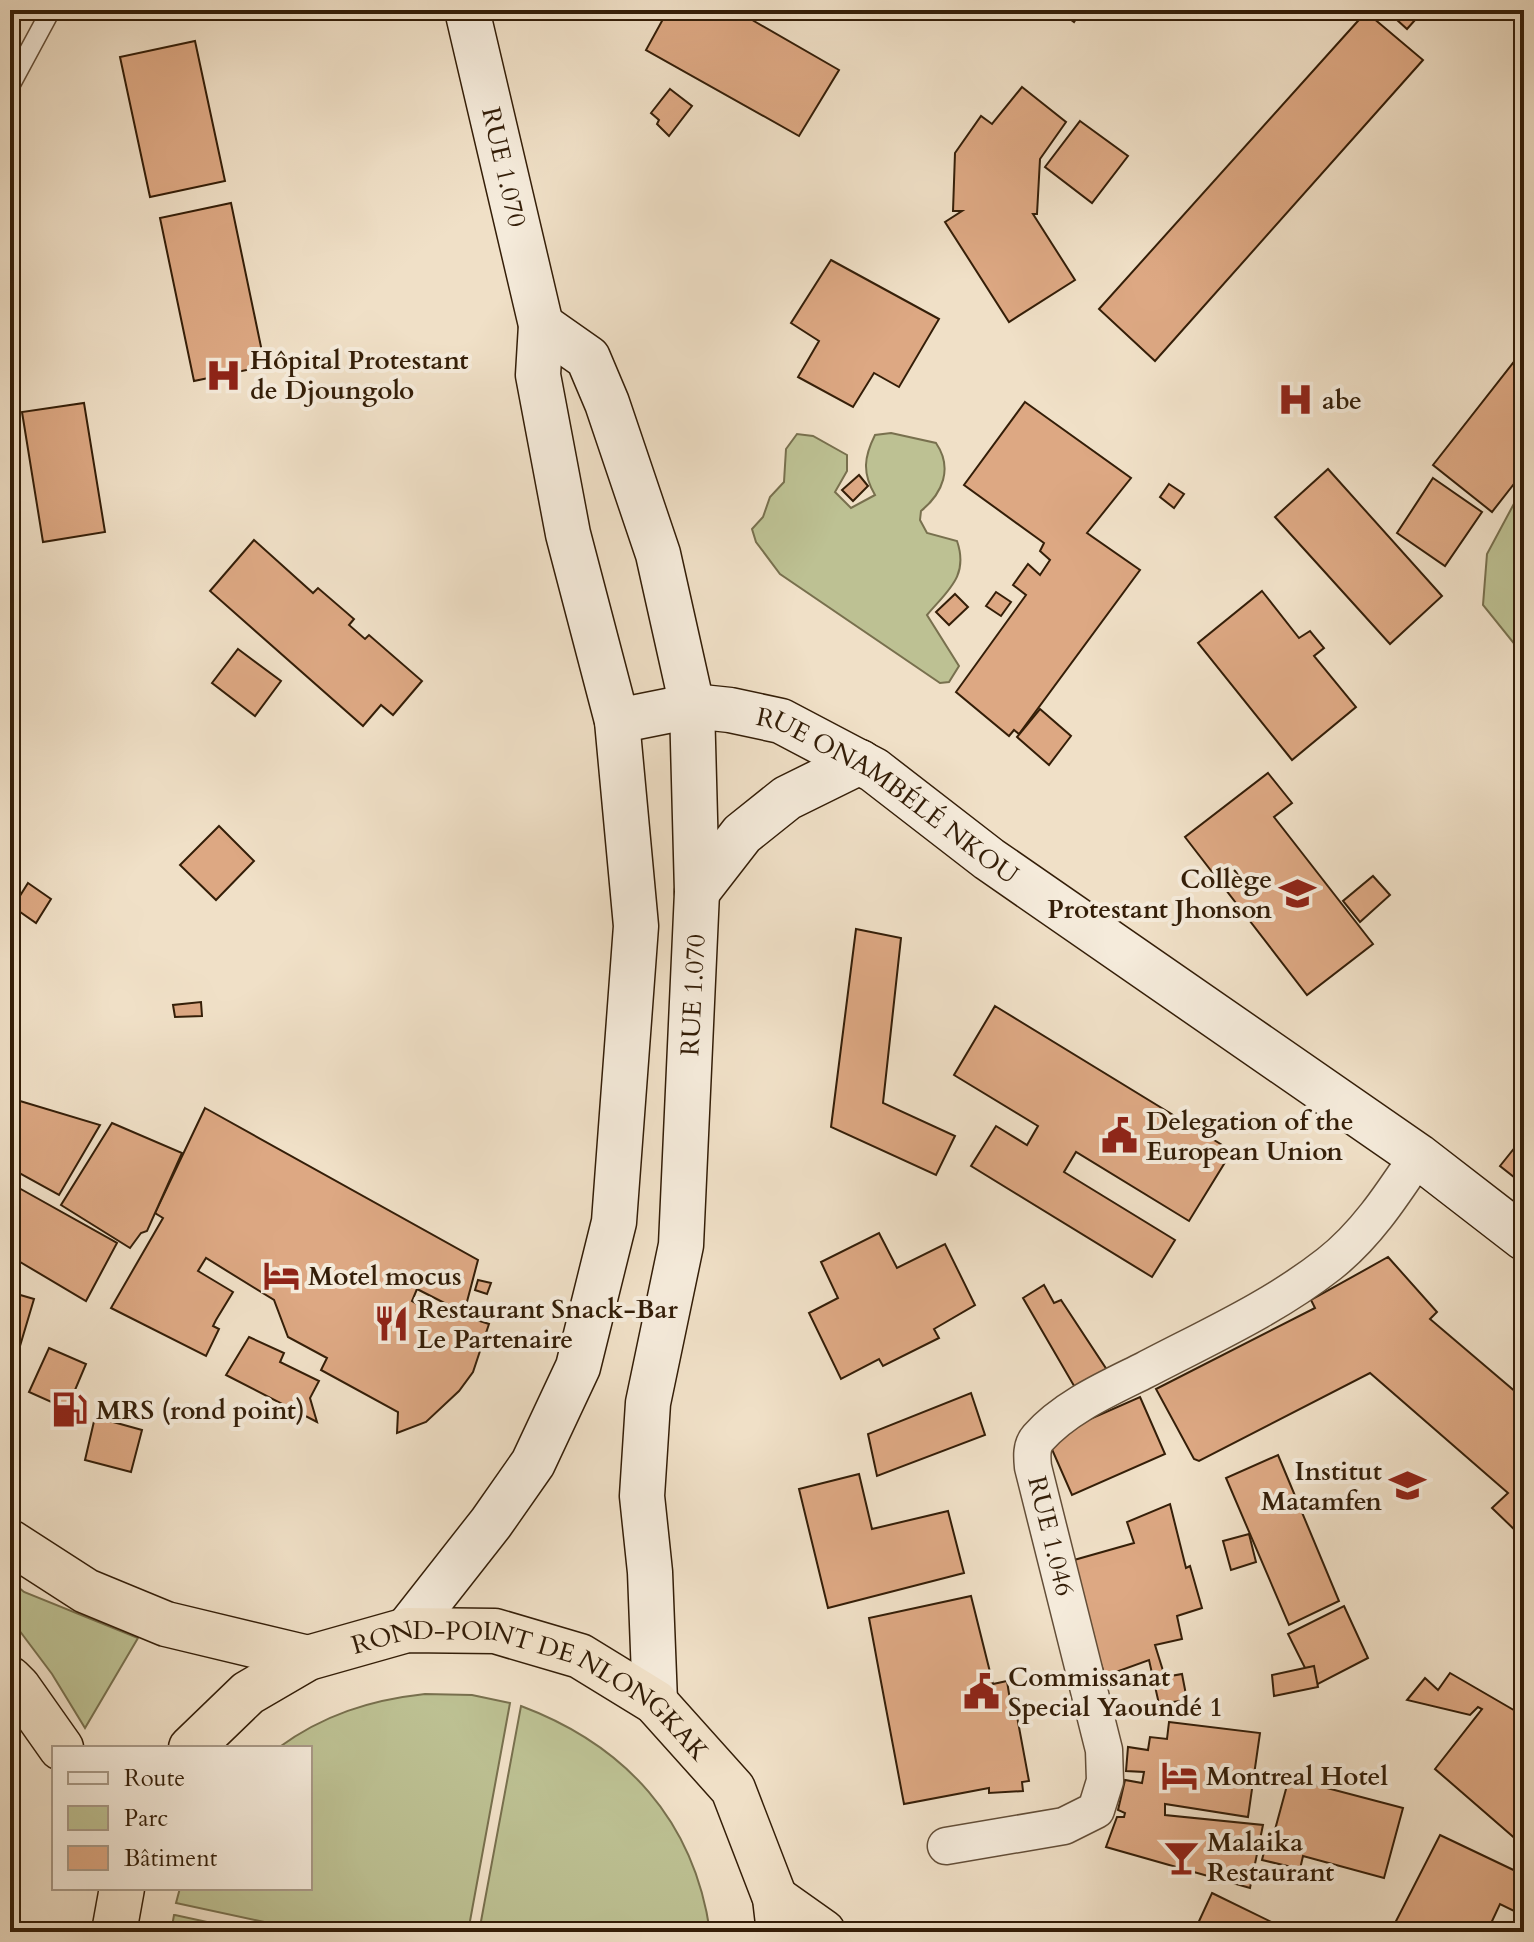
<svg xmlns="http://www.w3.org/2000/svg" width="1534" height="1942" font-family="Cardo,serif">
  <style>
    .green { fill: #bdc193; stroke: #78704e; stroke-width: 2 }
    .building { fill: #dda883; stroke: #341e08; stroke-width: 2 }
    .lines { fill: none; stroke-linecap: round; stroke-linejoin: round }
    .lane-casing { stroke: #634e38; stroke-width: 21 }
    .street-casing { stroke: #634e38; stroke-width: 39 }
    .secondary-casing { stroke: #341e08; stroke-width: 47 }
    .highway-casing { stroke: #341e08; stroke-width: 47 }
    .lane { stroke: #f5ebdb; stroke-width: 18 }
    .street { stroke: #f5ebdb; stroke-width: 36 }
    .secondary { stroke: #f5ebdb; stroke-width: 44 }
    .highway { stroke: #f0e0c7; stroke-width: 44 }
    .labels { text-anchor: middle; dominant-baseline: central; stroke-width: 8; stroke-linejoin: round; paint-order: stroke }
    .street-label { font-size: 26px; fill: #341e08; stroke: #f5ebdb }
    .poi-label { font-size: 26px; font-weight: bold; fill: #341e08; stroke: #f5ebdb; text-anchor: start }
  </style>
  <rect width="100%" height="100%" fill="#f0e0c7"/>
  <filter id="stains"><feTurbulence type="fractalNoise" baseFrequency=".0025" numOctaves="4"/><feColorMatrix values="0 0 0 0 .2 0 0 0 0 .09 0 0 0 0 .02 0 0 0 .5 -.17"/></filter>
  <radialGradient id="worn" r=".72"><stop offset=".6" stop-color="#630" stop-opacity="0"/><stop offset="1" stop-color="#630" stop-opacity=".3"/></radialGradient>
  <g class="green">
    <path d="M891 433 936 443C953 468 943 493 921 511L920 520 927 533 957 541C969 576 948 590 927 615L959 666 949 682 940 683 780 574 756 542 752 529 763 517 770 497 784 482 786 449 797 434 813 436 847 455V471L835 492 851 508 875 495C862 473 864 457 875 435Z"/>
    <path d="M1524 485V650L1516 646 1483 605 1487 554Z"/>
    <path d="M10 1580 24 1592 138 1638 85 1728 52 1674 10 1618Z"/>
    <path d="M425 1694 472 1695 510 1703 468 1932H311L176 1903 180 1888H310V1748H278C323 1715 370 1700 425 1694Z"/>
    <path d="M521 1706C625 1745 694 1820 710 1932H479Z"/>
    <path d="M174 1915H175L253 1932H171Z"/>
  </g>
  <g class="building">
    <path d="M668 10H751L747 17 839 70 799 136 646 50Z"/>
    <path d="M1058 10H1082L1074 22Z"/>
    <path d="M1386 10H1424L1407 29Z"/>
    <path d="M1366 12 1423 60 1155 361 1099 309Z"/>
    <path d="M195 41 225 181 150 197 120 57Z"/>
    <path d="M1022 87 1066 122 1040 159 1037 214H1033L1075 280 1009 322 945 222 962 211H953L955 153 981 116 992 124Z"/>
    <path d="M670 89 692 106 669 136 657 124 659 120 651 113Z"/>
    <path d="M1080 121 1128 156 1092 203 1045 167Z"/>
    <path d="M231 203 265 366 194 381 160 218Z"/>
    <path d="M831 260 939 319 899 387 874 373 853 407 798 377 819 341 791 323Z"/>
    <path d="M1524 349V471L1492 512 1433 465Z"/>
    <path d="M1025 402 1131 478 1087 533 1140 570 1019 734 1014 730 1009 736 956 692 1026 595 1013 585 1028 564 1040 575 1050 560 1040 551 1044 543 964 485Z"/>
    <path d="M84 403 105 532 43 542 22 412Z"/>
    <path d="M1328 469 1442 596 1390 644 1275 517Z"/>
    <path d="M859 475 868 486 853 501 842 490Z"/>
    <path d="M1433 478 1482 512 1445 566 1397 533Z"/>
    <path d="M1169 484 1184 494 1174 508 1160 497Z"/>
    <path d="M254 540 313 593 318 588 354 619 349 625 365 639 369 635 422 681 393 715 381 705 363 726 210 591Z"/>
    <path d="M1262 591 1299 638 1310 631 1324 648 1314 656 1356 707 1292 760 1198 643Z"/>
    <path d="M996 592 1011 602 1001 616 986 606Z"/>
    <path d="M955 594 968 607 949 625 936 612Z"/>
    <path d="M238 649 281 681 255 716 212 683Z"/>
    <path d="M1040 709 1071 736 1049 765 1017 737Z"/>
    <path d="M1268 773 1292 803 1274 817 1373 944 1307 995 1185 837Z"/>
    <path d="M219 826 254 861 216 900 180 865Z"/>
    <path d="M1373 876 1390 895 1360 922 1343 901Z"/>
    <path d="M28 883 51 899 36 923 13 907Z"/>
    <path d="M856 929 901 938 883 1103 955 1136 936 1175 831 1127Z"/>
    <path d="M201 1002 202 1016 175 1017 173 1005Z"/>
    <path d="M995 1006 1232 1151 1189 1221 1076 1152 1064 1172 1175 1240 1152 1277 971 1166 996 1126 1027 1145 1038 1126 954 1075Z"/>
    <path d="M10 1067 18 1071 10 1092Z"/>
    <path d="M10 1098 100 1125 59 1195 10 1168Z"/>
    <path d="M205 1108 478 1260 464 1313 417 1289 412 1301 443 1319 446 1310 489 1324 473 1372 459 1391 426 1422 397 1433 398 1412 321 1370 327 1358 288 1337 274 1300 206 1258 198 1271 233 1292 216 1320 213 1326 219 1329 206 1356 111 1308 163 1218 155 1213Z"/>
    <path d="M112 1123 182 1153 147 1231 141 1233 130 1248 61 1205Z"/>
    <path d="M1524 1136V1185L1500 1166Z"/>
    <path d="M10 1183 117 1243 86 1301 10 1256Z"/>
    <path d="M879 1233 897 1268 945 1244 975 1305 934 1329 939 1338 883 1366 879 1359 841 1379 809 1313 838 1298 821 1262Z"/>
    <path d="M1388 1257 1437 1312 1430 1319 1524 1399V1529L1519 1534 1492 1508 1508 1493 1370 1373 1199 1461 1194 1459 1156 1389 1315 1308 1311 1300Z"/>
    <path d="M478 1280 491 1283 487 1294 475 1290Z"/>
    <path d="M1044 1285 1054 1303 1061 1300 1109 1373 1077 1391 1023 1298Z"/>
    <path d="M10 1292 34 1299 20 1346 10 1343Z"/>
    <path d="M249 1337 284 1353 280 1362 319 1381 310 1398 317 1422 226 1375Z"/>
    <path d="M49 1348 86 1364 67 1409 29 1392Z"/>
    <path d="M971 1393 985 1435 877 1476 868 1434Z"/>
    <path d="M1140 1397 1165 1454 1072 1495 1047 1438Z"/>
    <path d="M95 1417 142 1430 131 1472 85 1460Z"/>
    <path d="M1278 1455 1339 1601 1289 1625 1226 1478Z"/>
    <path d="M859 1474 872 1529 948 1511 964 1573 828 1608 799 1489Z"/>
    <path d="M1170 1504 1186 1568 1190 1566 1202 1608 1177 1616 1182 1639 1155 1645 1165 1677 1182 1674 1187 1700 1159 1704 1149 1660 1105 1676 1067 1562 1134 1543 1127 1522Z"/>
    <path d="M1249 1534 1256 1562 1231 1570 1223 1541Z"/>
    <path d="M971 1596 993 1684 1007 1681 1012 1713 1016 1711 1029 1781 1022 1782 1023 1791 989 1793V1788L904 1804 869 1618Z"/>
    <path d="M1344 1606 1368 1658 1314 1686 1288 1634Z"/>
    <path d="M1314 1666 1318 1687 1274 1696 1272 1675Z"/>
    <path d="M1450 1673 1524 1716V1833L1518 1841 1435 1769 1482 1709 1478 1707 1470 1715 1407 1700 1425 1678 1438 1690Z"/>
    <path d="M1169 1722 1260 1733 1248 1817 1165 1804V1815L1263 1825 1250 1888 1106 1847 1117 1817H1124L1125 1813 1118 1810 1125 1780 1142 1783 1144 1772 1126 1771 1128 1747 1148 1750 1150 1737 1167 1739Z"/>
    <path d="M1289 1778 1403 1808 1384 1878 1303 1856 1300 1869 1262 1860 1268 1836 1273 1837Z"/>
    <path d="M1440 1835 1524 1875V1889L1514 1911 1500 1904 1487 1932H1404L1393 1927Z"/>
    <path d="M1212 1893 1292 1932H1194Z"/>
  </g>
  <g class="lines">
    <defs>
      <path id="lane" d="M10 86 51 10"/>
      <path id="street" d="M946 1846 1064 1826 1096 1810 1105 1781 1104 1750 1033 1467C1032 1457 1031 1446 1038 1438 1065 1407 1109 1388 1145 1370 1208 1337 1273 1308 1329 1264 1366 1235 1392 1195 1418 1156"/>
      <g id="secondary">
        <path d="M541 325 588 358 607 403 658 554 692 706 697 892 681 1245 648 1403 642 1496 650 1572 655 1702"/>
        <path id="s1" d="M617 721 692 706 730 710 781 721 874 770 989 859 1418 1156 1524 1238"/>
        <path d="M697 892 742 834 787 798 860 762"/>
        <path d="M407 1630 491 1523 533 1463 578 1367 614 1222 636 926 617 721 568 534 538 375 541 325 467 10"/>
      </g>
      <g id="highway">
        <path d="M10 1542 86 1591 166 1624 308 1658"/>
        <path d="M10 1679 18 1687 61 1748"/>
        <path id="s2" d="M191 1748 248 1693 308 1658 407 1630 495 1631 580 1656 655 1702 733 1789 775 1898 779 1932"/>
        <path d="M775 1898 823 1932"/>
        <path d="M114 1932 122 1888"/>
      </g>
    </defs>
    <use href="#lane" class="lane-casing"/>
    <use href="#street" class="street-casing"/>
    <use href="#secondary" class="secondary-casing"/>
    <use href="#highway" class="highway-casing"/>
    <use href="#lane" class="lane"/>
    <use href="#street" class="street"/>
    <use href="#secondary" class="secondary"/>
    <use href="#highway" class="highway"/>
  </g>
  <defs>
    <symbol id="hospital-bare" viewBox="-9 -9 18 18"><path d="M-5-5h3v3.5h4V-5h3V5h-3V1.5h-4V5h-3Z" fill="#8f2418" stroke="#f5ebdb" stroke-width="2.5" paint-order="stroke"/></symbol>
    <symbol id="school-bare" viewBox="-9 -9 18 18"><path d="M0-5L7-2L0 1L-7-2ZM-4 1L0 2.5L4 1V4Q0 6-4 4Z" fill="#8f2418" stroke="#f5ebdb" stroke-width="2.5" paint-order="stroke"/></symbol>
    <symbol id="civic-bare" viewBox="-9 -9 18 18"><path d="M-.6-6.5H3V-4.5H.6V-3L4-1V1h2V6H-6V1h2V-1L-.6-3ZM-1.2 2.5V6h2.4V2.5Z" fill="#8f2418" stroke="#f5ebdb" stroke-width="2.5" paint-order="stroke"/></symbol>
    <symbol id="hotel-bare" viewBox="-9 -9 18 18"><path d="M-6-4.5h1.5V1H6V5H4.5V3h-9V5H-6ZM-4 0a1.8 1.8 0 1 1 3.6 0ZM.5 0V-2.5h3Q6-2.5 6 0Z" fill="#8f2418" stroke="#f5ebdb" stroke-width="2.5" paint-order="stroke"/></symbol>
    <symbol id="restaurant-bare" viewBox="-9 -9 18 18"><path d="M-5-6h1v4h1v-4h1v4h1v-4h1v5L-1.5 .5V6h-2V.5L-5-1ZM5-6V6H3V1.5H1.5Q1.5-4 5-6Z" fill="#8f2418" stroke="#f5ebdb" stroke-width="2.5" paint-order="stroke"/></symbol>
    <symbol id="fuel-bare" viewBox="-9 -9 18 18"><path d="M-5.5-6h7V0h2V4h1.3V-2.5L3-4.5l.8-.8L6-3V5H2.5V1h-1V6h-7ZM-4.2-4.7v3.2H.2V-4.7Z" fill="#8f2418" stroke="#f5ebdb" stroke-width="2.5" paint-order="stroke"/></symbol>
    <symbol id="university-bare" viewBox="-9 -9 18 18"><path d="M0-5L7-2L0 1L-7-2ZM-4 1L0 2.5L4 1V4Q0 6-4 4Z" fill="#8f2418" stroke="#f5ebdb" stroke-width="2.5" paint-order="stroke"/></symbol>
    <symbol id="bar-bare" viewBox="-9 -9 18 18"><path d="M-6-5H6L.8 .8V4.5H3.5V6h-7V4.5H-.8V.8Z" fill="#8f2418" stroke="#f5ebdb" stroke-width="2.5" paint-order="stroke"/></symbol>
  </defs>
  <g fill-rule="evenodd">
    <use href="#hospital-bare" x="198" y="350" width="51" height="51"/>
    <use href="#hospital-bare" x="1270" y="374" width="51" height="51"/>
    <use href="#school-bare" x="1272" y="868" width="51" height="51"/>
    <use href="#civic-bare" x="1094" y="1110" width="51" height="51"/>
    <use href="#hotel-bare" x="256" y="1250" width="51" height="51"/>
    <use href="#restaurant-bare" x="366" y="1298" width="51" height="51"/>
    <use href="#fuel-bare" x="44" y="1384" width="51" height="51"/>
    <use href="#university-bare" x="1382" y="1460" width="51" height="51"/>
    <use href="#civic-bare" x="956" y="1666" width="51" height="51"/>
    <use href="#hotel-bare" x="1154" y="1750" width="51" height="51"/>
    <use href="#bar-bare" x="1156" y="1832" width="51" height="51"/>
  </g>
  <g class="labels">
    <g class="street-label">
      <text transform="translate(504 167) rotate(77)">RUE 1.070</text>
      <text stroke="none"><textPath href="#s1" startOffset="296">RUE ONAMBÉLÉ NKOU</textPath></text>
      <text transform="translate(693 995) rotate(-87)">RUE 1.070</text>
      <text transform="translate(1051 1536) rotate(76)">RUE 1.046</text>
      <text stroke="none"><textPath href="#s2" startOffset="392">ROND-POINT DE NLONGKAK</textPath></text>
    </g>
    <g class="poi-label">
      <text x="250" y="360">Hôpital Protestant<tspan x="250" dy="30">de Djoungolo</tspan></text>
      <text x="1322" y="400">abe</text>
      <text x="1272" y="879" text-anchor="end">Collège<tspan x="1272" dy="30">Protestant Jhonson</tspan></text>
      <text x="1146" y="1121">Delegation of the<tspan x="1146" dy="30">European Union</tspan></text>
      <text x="308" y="1276">Motel mocus</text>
      <text x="417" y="1309">Restaurant Snack-Bar<tspan x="417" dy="30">Le Partenaire</tspan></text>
      <text x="96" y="1410">MRS (rond point)</text>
      <text x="1382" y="1471" text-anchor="end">Institut<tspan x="1382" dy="30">Matamfen</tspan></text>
      <text x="1008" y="1677">Commissanat<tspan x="1008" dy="30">Special Yaoundé 1</tspan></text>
      <text x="1206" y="1776">Montreal Hotel</text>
      <text x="1207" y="1842">Malaika<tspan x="1207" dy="30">Restaurant</tspan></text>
    </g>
  </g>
  <rect width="1534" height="1942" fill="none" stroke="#f0e0c7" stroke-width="40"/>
  <rect x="12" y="12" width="1510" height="1918" fill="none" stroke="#341e08" stroke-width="4"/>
  <rect x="20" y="20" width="1494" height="1902" fill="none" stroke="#341e08" stroke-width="2"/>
  <rect x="52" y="1746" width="260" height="144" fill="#f5ebdb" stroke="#a89987" stroke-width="2"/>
  <rect x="68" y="1772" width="40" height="12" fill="#f5ebdb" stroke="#a89987" stroke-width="2"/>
  <text x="124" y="1786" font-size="24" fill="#341e08">Route</text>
  <rect x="68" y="1806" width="40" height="24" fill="#bdc193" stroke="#a89987" stroke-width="2"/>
  <text x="124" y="1826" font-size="24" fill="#341e08">Parc</text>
  <rect x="68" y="1846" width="40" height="24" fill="#dda883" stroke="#a89987" stroke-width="2"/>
  <text x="124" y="1866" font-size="24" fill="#341e08">Bâtiment</text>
  <rect width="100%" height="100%" filter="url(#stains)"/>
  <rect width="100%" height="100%" fill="url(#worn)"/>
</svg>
